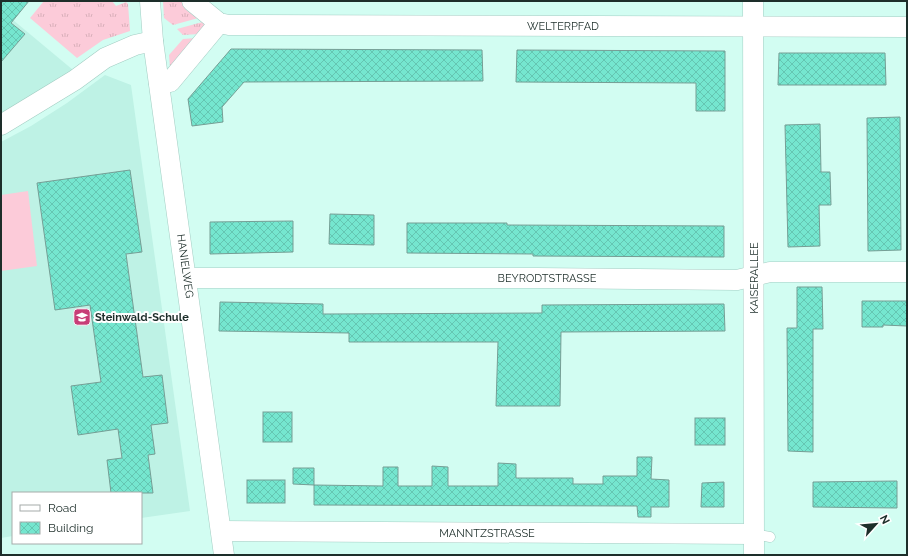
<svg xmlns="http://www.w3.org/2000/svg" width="908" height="556" font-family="Raleway,sans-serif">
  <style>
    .built { fill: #bef2e5 }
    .grass { fill: url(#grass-tufts) }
    .garden { fill: #fccbd9 }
    .building { fill: url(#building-cross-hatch); stroke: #769e95 }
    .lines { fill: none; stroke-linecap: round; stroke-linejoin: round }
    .service-casing { stroke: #a3cdc3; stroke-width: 11 }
    .minor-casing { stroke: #a3cdc3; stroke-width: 21 }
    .service { stroke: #fff; stroke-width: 10 }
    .minor { stroke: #fff; stroke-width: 20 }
    .labels { text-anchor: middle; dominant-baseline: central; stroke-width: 4; stroke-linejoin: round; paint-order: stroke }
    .street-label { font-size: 11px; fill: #1d2e2a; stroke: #fff }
    .poi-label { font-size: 11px; font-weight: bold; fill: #1d2e2a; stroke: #fff; text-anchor: start }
  </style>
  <defs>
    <pattern id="grass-tufts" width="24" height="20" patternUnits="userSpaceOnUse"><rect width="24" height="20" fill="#fccbd9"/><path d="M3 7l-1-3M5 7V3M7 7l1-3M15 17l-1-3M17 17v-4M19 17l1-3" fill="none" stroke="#d8afba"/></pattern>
    <pattern id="building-cross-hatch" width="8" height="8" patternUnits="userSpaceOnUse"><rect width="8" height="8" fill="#75e6cf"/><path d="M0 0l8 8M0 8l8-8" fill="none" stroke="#65c6b2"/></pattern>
  </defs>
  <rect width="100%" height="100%" fill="#d2fdf2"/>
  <g class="built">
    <path d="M1 10 73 70 1 116Z"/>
    <path d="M105 75 131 85 190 511 141 518V493H13V536L1 538V142L31 126 67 103Z"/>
  </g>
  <g class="grass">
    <path d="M44 1H112L116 6 126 2 128 4 130 31 103 40 77 58 30 18Z"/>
    <path d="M163 1H182L202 17 173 25 164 18Z"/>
    <path d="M206 21 207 23 199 34 183 35 177 29Z"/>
    <path d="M196 38 170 68 169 55 183 39Z"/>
  </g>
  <path class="garden" d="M28 191 37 266 1 271V195Z"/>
  <g class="building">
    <path d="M1 1H29L11 23 25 34 1 62Z"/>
    <path d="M231 49 482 50 483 81 244 82 222 107 223 122 192 126 188 99Z"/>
    <path d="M517 50 725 51V111H696V83L516 82Z"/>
    <path d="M779 53H885L886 85H778Z"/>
    <path d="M900 117 901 250 868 251 867 118Z"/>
    <path d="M820 124 821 172H830L831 205H819L820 246 788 247 785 125Z"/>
    <path d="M130 170 142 252 126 254 143 377 162 375 168 423 151 425 155 454 148 455 153 493H111L107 460 122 458 118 429 78 435 71 386 101 382 90 305 55 310 37 183Z"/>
    <path d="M330 214 374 215V245L329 244Z"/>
    <path d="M293 221V252L210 254V222Z"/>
    <path d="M407 223H507V225L724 226V257L533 256V254L407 253Z"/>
    <path d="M797 287H822L823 329H813V452L788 451 787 328H797Z"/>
    <path d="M862 301H907V326L883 325V327H862Z"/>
    <path d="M220 302 323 304V314L542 313V305L724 304 725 331 561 332 560 406H496L498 342H349V333L219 331Z"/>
    <rect x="263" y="412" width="29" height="30"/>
    <rect x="695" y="418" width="30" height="27"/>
    <path d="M637 457H652L651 479 669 480V507H651V517H638L637 506 314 505V485L383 486V467H398V486H432V466L448 467V486H498V463L516 464V478H573V484H603V476H637Z"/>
    <path d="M293 468H314V485L293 484Z"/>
    <rect x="247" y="480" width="38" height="23"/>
    <path d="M897 481V508L813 507V482Z"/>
    <path d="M724 482V507H701L702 483Z"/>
  </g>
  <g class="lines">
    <defs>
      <path id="service" d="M754 534 770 537"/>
      <g id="minor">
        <path d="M150 1 153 41 224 555"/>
        <path d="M192 1 219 23 229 25 907 27"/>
        <path d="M753 1 754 555"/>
        <path d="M159 83 170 82 219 23"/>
        <path d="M1 125 75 80 105 58 135 45 153 41"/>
        <path d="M186 278H537L737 280 770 272H907"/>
        <path d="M221 531 754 534"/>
      </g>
    </defs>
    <use href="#service" class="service-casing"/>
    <use href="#minor" class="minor-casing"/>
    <use href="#service" class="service"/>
    <use href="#minor" class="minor"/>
  </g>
  <defs>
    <symbol id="school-square" viewBox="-11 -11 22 22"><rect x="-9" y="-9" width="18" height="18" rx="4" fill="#c73d77" stroke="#fff"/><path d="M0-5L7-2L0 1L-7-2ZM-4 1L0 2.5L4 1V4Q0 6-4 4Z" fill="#fff"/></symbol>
  </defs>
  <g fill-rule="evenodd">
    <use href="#school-square" x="72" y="307" width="20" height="20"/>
  </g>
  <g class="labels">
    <g class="street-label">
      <text x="563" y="26">WELTERPFAD</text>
      <text transform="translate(185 266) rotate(82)">HANIELWEG</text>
      <text x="547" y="278">BEYRODTSTRASSE</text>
      <text transform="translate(754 278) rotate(-90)">KAISERALLEE</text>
      <text x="487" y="533">MANNTZSTRASSE</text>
    </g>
    <g class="poi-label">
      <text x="95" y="317">Steinwald-Schule</text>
    </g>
  </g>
  <rect width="908" height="556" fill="none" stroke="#1d2e2a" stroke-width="4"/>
  <rect x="12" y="492" width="130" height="52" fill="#ffffff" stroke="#a5abaa"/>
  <rect x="20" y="505" width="20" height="6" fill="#ffffff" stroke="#a5abaa"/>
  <text x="48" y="512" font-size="12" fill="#1d2e2a">Road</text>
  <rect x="20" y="522" width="20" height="12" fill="url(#building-cross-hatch)" stroke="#a5abaa"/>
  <text x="48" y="532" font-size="12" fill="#1d2e2a">Building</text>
  <g transform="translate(876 524) rotate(63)" stroke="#ffffff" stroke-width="3" paint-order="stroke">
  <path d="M0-3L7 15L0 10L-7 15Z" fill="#1d2e2a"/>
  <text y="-6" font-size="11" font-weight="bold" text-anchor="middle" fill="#1d2e2a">N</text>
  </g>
</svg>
